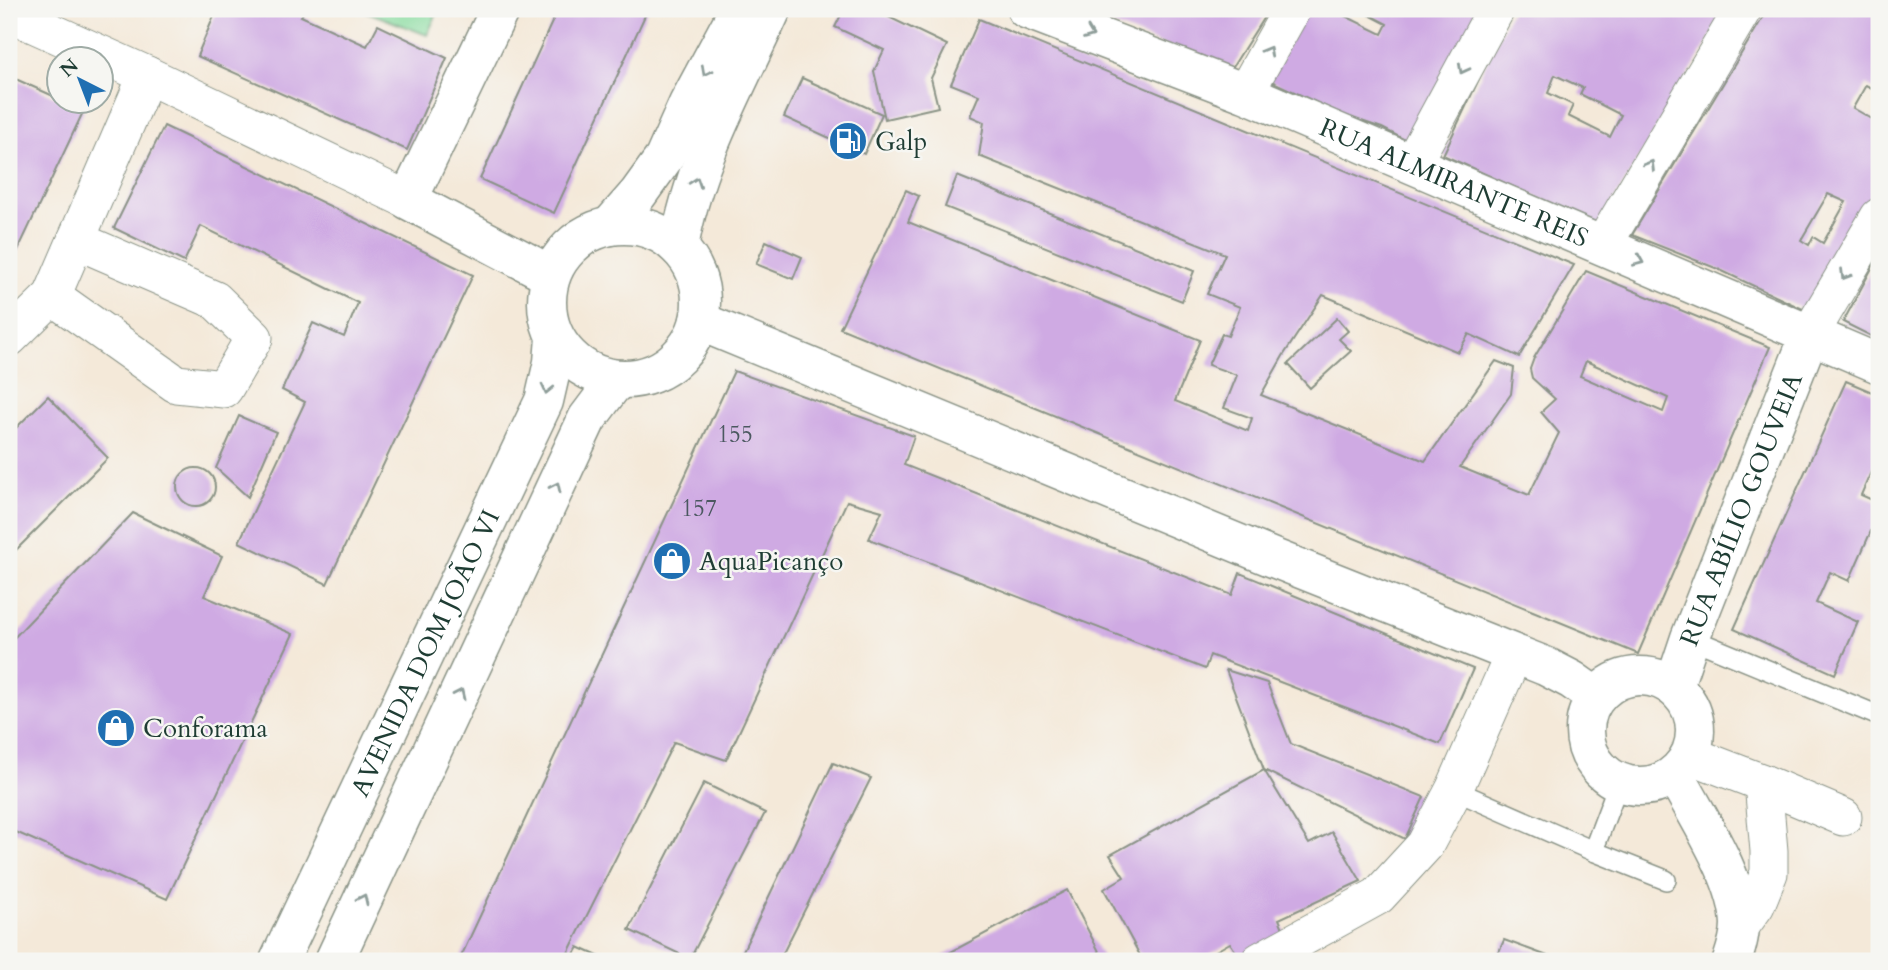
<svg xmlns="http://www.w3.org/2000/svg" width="1888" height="970" font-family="Cardo,serif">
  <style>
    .green { fill: #86db9e; stroke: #528c69; stroke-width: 2 }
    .building { fill: #cfaae3; fill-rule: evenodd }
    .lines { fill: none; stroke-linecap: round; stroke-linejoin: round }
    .lane-casing { stroke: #8a9386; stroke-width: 22 }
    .street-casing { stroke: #8a9386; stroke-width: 39 }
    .secondary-casing { stroke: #8a9386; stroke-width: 41 }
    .lane { stroke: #fff; stroke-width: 19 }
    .street { stroke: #fff; stroke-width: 37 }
    .secondary { stroke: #fff; stroke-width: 38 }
    .oneway { stroke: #8f9e9a }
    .labels { text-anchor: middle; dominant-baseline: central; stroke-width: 5; stroke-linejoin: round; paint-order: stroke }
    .number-label { font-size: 23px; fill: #4b5860 }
    .poi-label { font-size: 26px; fill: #1f3d34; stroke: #f6f6f2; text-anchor: start }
    .street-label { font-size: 26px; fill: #1f3d34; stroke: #f6f6f2 }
  </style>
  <rect width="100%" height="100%" fill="#f6f6f2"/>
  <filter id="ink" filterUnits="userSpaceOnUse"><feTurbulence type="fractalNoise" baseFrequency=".0143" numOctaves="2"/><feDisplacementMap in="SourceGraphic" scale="14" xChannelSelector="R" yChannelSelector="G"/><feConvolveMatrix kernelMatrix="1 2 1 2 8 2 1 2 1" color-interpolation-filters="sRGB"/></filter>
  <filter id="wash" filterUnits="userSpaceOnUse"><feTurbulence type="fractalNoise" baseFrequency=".00686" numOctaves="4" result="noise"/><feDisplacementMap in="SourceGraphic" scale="28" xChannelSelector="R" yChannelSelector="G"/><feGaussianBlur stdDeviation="1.57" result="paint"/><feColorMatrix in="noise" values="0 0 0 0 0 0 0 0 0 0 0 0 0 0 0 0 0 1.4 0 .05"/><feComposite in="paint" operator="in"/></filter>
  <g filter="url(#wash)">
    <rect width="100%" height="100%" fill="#f4e9d9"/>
    <path class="green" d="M360 9H439L427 35Z"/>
    <g id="blocks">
      <g class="building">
        <path d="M217 9H306L301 16 367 46 378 25 447 58 407 150 197 56Z"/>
        <path d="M558 9H648L554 213 480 179Z"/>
        <path d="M844 9H872L947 45 931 78 938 107 885 119 874 71 884 50 835 27Z"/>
        <path d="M1079 9H1269L1230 71 1078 11Z"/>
        <path d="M1307 9H1344L1341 14 1382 34 1387 24 1358 9H1479L1409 142 1382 128 1341 114 1269 80Z"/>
        <path d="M1512 9H1727L1599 225 1443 155ZM1555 75 1583 88 1580 94 1621 115 1610 137 1568 116 1573 105 1548 93Z"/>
        <path d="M1768 9H1879V92L1866 85 1853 108 1879 123V191L1807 311 1718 269 1632 235ZM1828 194 1846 202 1823 243 1813 237 1809 245 1801 240Z"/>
        <path d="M979 19 1574 265 1519 357 1469 334 1458 352 1323 295 1283 356 1261 395 1425 461 1496 361 1514 368 1511 394 1460 467 1529 495 1559 433 1541 412 1555 399 1532 378 1530 369 1534 358 1586 271 1770 347 1638 654 840 328 906 190 919 196 908 222 1200 340 1175 401 1248 431 1252 418 1224 408 1237 375 1208 365 1222 334 1228 336 1240 307 1207 294 1225 254 979 156 984 122 970 116 979 95 951 84ZM1586 361 1668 398 1663 412 1580 376Z"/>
        <path d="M9 76 60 99V102H65L84 110 9 269Z"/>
        <path d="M802 78 882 114 864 154 784 117Z"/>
        <path d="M164 126 473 275 327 584 239 542 305 402 282 390 313 323 344 337 358 303 201 226 184 262 114 228Z"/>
        <path d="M957 176 1194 271 1182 301 945 207Z"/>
        <path d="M766 241 802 257 793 279 756 264Z"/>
        <path d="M1879 255V340L1843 322Z"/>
        <path d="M1337 318 1348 331 1339 339 1351 351 1310 388 1288 364Z"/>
        <path d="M734 371 914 436 904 465 1232 595 1240 573 1473 669 1440 744 1210 655 1205 669 869 539 882 511 847 501 726 760 674 742 564 961H459Z"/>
        <path d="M1846 381 1879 395V467L1874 465 1861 495 1879 503V513L1849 581 1830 572 1816 603 1858 622 1835 674 1734 629Z"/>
        <path d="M48 396 108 458 9 557V435Z"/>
        <path d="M239 416 276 432 248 497 216 468Z"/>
        <circle cx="196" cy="487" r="19"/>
        <path d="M133 513 222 556 204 596 293 634 167 899 9 829V643Z"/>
        <path d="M1226 670 1267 683 1291 744 1424 797 1405 839 1264 770 1309 844 1332 832 1361 881 1279 919 1286 935 1242 961 1230 943 1198 961H1143L1104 889 1124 877 1110 855 1264 770Z"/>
        <path d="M833 763 871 778 779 961H738Z"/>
        <path d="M704 783 765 813 690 959 629 930Z"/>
        <path d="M1067 890 1104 961H934Z"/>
        <path d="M1504 940 1561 961H1495Z"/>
        <path d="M578 947 609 961H570Z"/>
      </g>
    </g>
  </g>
  <g filter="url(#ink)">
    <use href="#blocks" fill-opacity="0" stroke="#8a9386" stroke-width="2"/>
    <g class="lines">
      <defs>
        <g id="lane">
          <path d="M1690 638 1879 716"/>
          <path d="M1454 790 1593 851 1666 880"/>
          <path d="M1593 851 1619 782"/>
        </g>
        <g id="street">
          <path d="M9 13 147 75 408 200"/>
          <path d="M1245 93 1292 9"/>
          <path d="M1412 164 1496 9"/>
          <path d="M1603 245 1743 9"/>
          <path d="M52 296 176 384 224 389 254 338 215 300 76 240"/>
          <path d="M1810 334 1879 217"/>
          <path d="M9 338 52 296 147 75"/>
          <path d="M1690 755 1763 783 1843 817"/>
          <path d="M1740 927 1756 905 1769 873V851L1763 783"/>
          <path d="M1260 961 1378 896 1425 845 1454 790 1514 654"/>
        </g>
        <g id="secondary">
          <path d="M500 9 408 200 551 275"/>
          <path id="s1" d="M1026 9 1245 93 1879 364"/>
          <circle cx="624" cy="302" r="77"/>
          <path d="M610 226 638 194 664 158 688 104 739 9"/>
          <path d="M679 248C693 163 737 86 772 9"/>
          <path d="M699 321 1271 557 1545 666 1572 680 1596 697"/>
          <circle cx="1640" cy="731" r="55"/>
          <path id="s2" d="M1674 686 1690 638 1810 334"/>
          <path d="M1675 774C1697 817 1738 876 1740 924 1740 937 1736 949 1732 961"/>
          <path id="s3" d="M279 961 544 401 553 362 555 338"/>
          <path d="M334 961 587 419 611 387 620 379"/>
        </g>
      </defs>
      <use href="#lane" class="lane-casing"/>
      <use href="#street" class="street-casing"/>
      <use href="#secondary" class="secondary-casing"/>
      <use href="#lane" class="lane"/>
      <use href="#street" class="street"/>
      <use href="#secondary" class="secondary"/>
    </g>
    <defs><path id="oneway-chevron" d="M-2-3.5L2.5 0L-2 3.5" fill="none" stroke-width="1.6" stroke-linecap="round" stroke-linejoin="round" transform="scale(1.75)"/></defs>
    <g class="oneway">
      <use href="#oneway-chevron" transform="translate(1089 34) rotate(21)"/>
      <use href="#oneway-chevron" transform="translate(1268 51) rotate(-61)"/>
      <use href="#oneway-chevron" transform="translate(1463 69) rotate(118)"/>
      <use href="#oneway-chevron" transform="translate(706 71) rotate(118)"/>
      <use href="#oneway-chevron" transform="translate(1650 165) rotate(-59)"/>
      <use href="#oneway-chevron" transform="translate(696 182) rotate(-71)"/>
      <use href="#oneway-chevron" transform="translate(1639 261) rotate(23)"/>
      <use href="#oneway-chevron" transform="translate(1845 275) rotate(121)"/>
      <use href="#oneway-chevron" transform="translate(547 389) rotate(103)"/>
      <use href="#oneway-chevron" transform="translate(556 487) rotate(-65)"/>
      <use href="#oneway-chevron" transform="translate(460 694) rotate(-65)"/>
      <use href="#oneway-chevron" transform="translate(363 899) rotate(-65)"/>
    </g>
  </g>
  <defs>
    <symbol id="fuel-disc" viewBox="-11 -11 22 22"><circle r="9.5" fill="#1f6fb2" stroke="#f6f6f2"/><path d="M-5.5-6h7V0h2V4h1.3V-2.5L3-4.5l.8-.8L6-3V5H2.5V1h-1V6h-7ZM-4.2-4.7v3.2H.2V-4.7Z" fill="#fff"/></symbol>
    <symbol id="shop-disc" viewBox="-11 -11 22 22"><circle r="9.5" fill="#1f6fb2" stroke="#f6f6f2"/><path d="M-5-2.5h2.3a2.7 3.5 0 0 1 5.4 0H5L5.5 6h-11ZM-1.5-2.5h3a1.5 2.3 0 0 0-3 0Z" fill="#fff"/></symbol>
  </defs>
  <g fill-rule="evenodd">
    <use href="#fuel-disc" x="826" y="119" width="44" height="44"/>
    <use href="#shop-disc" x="650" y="539" width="44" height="44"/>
    <use href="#shop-disc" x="94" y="706" width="44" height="44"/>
  </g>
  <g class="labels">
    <g class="number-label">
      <text x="735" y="434">155</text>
      <text x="699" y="508">157</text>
    </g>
    <g class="poi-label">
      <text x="875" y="141">Galp</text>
      <text x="699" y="561">AquaPicanço</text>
      <text x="143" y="728">Conforama</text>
    </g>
    <g class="street-label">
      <text stroke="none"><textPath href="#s1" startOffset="462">RUA ALMIRANTE REIS</textPath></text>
      <text stroke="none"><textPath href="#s2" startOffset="189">RUA ABÍLIO GOUVEIA</textPath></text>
      <text stroke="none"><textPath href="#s3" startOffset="341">AVENIDA DOM JOÃO VI</textPath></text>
    </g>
  </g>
  <rect width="1888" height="970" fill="none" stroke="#f6f6f2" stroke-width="35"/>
  <g transform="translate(80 80) rotate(318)"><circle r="33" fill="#f6f6f2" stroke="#a0aca6" stroke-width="2"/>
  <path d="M0-5L12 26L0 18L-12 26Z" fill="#1f6fb2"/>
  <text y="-10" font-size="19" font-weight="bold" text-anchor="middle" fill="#1f3d34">N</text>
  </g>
</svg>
